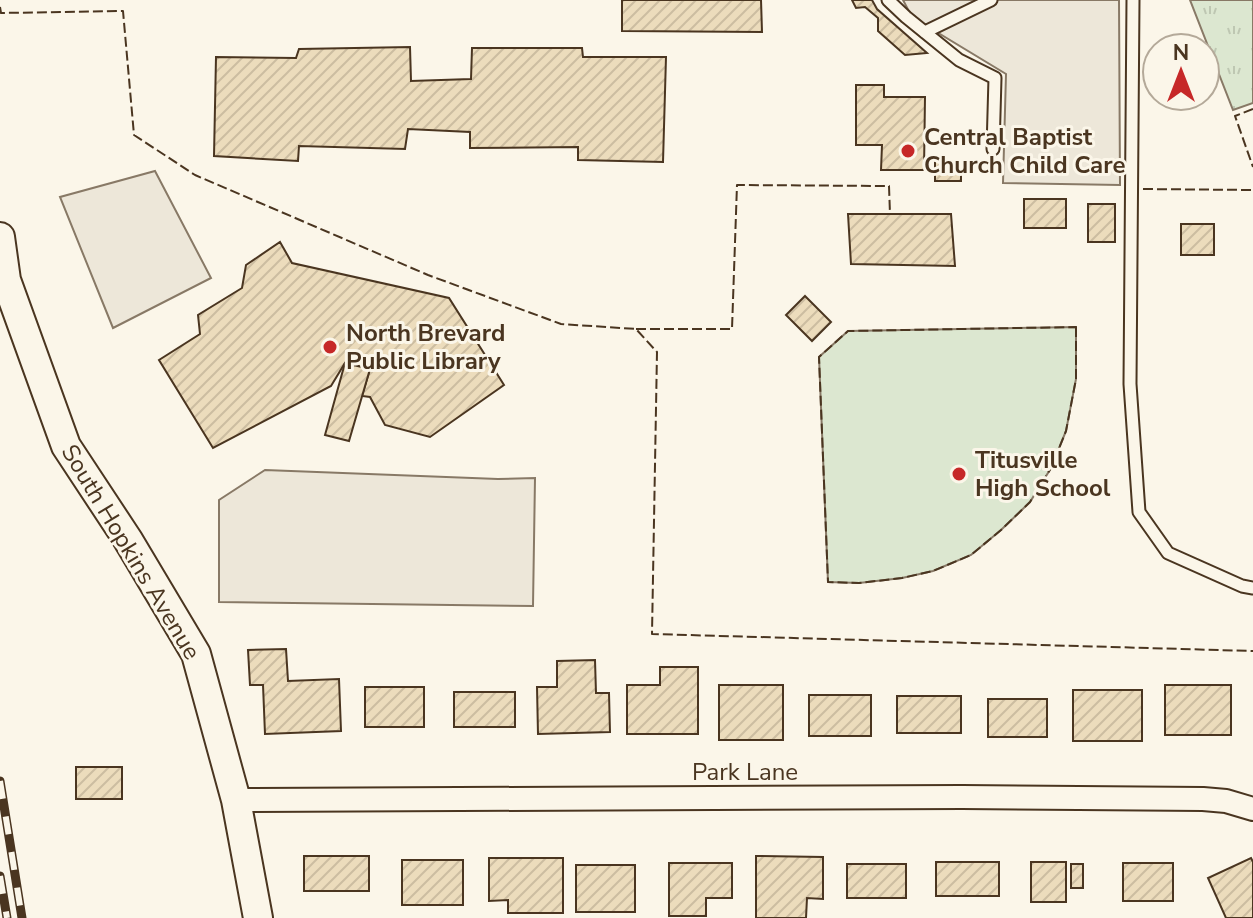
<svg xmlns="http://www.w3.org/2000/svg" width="1253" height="918" font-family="'Nunito Sans',sans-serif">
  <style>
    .grass { fill: url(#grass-tufts); stroke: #887966; stroke-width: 2 }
    .pitch { fill: #dce7d0; stroke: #887966; stroke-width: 2 }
    .parking { fill: #ede7d9; stroke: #887966; stroke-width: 2 }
    .building { fill: url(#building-hatch); stroke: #4a3520; stroke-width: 2 }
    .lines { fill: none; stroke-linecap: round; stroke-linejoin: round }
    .service-casing { stroke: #4a3520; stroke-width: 15 }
    .minor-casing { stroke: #4a3520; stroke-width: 26 }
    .tertiary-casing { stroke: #4a3520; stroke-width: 32 }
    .service { stroke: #fbf6e9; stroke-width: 11 }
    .minor { stroke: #fbf6e9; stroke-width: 22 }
    .tertiary { stroke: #fbf6e9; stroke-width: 28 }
    .rail-casing { stroke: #4a3520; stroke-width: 9 }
    .rail { stroke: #fbf6e9; stroke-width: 6; stroke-dasharray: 18; stroke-linecap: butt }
    .fence { stroke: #4a3520; stroke-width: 2; stroke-dasharray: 10 4; stroke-linecap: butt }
    .poi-dot { fill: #c62828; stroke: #fbf6e9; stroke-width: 3 }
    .labels { text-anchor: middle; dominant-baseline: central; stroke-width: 6; stroke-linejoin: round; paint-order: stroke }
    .poi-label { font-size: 24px; font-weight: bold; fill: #4a3520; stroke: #fbf6e9; text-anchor: start }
    .street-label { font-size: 24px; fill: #4a3520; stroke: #fbf6e9 }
  </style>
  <defs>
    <pattern id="grass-tufts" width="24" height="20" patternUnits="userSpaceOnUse" patternTransform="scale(2)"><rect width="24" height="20" fill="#dce7d0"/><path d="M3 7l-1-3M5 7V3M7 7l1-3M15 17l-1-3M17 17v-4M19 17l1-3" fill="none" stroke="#bec7b2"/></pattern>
    <pattern id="building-hatch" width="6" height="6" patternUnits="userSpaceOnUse" patternTransform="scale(2)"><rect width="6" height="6" fill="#ecdcbc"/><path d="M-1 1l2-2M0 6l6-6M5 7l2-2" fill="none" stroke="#ccbda1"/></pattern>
  </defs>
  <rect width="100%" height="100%" fill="#fbf6e9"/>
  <path class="grass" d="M1190 0H1253V103L1233 110Z"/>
  <path class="pitch" d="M1076 327V379L1066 431 1051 468 1030 502 1001 530 971 555 933 571 902 578 859 583 828 582 819 357 848 331Z"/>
  <g class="parking">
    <path d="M903 0H1119L1120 185 1003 183 1006 74 912 17Z"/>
    <path d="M155 171 211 278 113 328 60 197Z"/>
    <path d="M265 470 498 479 535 478 533 606 219 602V500Z"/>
  </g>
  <g class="building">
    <path d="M622 0H761L762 32 622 31Z"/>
    <path d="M852 0H872L877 9 927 53 905 55 878 31V18L865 7 856 8Z"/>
    <path d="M410 47 411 81 471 79 472 48H582L583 57H666L663 162 578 160V147L470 148V132L408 129 405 149 299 146 298 161 214 156 216 57 296 58 299 49Z"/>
    <path d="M856 85H884V97H925L924 170H881L882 145H856Z"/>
    <rect x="935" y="161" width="26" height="20"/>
    <rect x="1024" y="199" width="42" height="29"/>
    <rect x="1088" y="204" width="27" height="38"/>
    <path d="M848 214H951L955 266 851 264Z"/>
    <rect x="1181" y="224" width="33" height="31"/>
    <path d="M280 242 292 263 449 298 504 385 430 437 385 425 370 397 362 396 370 369 345 363 331 386 213 448 159 360 200 334 198 315 242 288 246 265Z"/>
    <path d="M805 296 831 322 812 341 786 315Z"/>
    <path d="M345 363 370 369 349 441 325 435Z"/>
    <path d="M286 649 288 681 339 679 341 731 265 734 263 685H250L248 650Z"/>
    <path d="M595 660 596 693H609L610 732 538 734 537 687H557V661Z"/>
    <path d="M660 667H698V734H627V685H660Z"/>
    <rect x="719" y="685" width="64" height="55"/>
    <rect x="1165" y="685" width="66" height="50"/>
    <rect x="365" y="687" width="59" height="40"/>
    <rect x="1073" y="690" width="69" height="51"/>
    <rect x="454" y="692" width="61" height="35"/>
    <rect x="809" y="695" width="62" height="41"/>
    <rect x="897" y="696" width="64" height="37"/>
    <rect x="988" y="699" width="59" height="38"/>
    <rect x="76" y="767" width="46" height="32"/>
    <rect x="304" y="856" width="65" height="35"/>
    <path d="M756 856 823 857V899L807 898 806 918H756Z"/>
    <path d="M489 858H563V913H508V900L489 901Z"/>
    <path d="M1251 858 1253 862V918H1226L1208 878Z"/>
    <rect x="402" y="860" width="61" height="45"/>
    <rect x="936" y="862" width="63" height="34"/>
    <rect x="1031" y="862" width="35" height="40"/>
    <path d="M669 863H732V898H706V916H669Z"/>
    <rect x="1123" y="863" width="50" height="38"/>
    <rect x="847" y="864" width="59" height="34"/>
    <rect x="1071" y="864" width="12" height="24"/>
    <rect x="576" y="865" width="59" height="47"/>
  </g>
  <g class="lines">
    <defs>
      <g id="service">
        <path d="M888 0 906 17 959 60 995 78 993 149"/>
        <path d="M1133 0 1130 384 1139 512 1168 553 1242 586 1253 588"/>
        <path d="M925 32 991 0"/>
      </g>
      <path id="minor" d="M236 800 962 797 1203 799 1226 801 1253 809"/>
      <path id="tertiary" d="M0 237 6 280 66 446 128 540 196 654 236 800 258 918"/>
    </defs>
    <use href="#service" class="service-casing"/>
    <use href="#minor" class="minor-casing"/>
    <use href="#tertiary" class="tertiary-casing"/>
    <use href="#service" class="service"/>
    <use href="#minor" class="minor"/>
    <use href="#tertiary" class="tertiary"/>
    <defs>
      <g id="rail">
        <path d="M0 781 22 918"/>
        <path d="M0 876 7 918"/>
      </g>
    </defs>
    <use href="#rail" class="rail-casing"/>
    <use href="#rail" class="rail"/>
    <g class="fence">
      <path d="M0 7 1 13 123 11 134 135 195 175 428 275 561 324 636 329 657 352 652 634 1253 651"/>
      <path d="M1253 109 1235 116 1253 167"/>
      <path d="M1143 189 1253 190"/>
      <path d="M1076 327V379L1066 431 1051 468 1030 502 1001 530 971 555 933 571 902 578 859 583 828 582 819 357 848 331Z"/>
      <path d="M636 329H732L737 185 889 186 890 214"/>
    </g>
  </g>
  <g class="poi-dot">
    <circle cx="908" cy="151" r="8"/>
    <circle cx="330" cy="347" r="8"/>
    <circle cx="959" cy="474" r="8"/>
  </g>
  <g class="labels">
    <g class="poi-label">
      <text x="924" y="137">Central Baptist<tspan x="924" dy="28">Church Child Care</tspan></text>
      <text x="346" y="333">North Brevard<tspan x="346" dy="28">Public Library</tspan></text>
      <text x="975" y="460">Titusville<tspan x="975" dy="28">High School</tspan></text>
    </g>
    <g class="street-label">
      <text transform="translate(131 552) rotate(59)">South Hopkins Avenue</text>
      <text x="745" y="772">Park Lane</text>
    </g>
  </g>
  <g transform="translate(1181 72)"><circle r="38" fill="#fbf6e9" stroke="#b4a999" stroke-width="2"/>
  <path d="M0-6L14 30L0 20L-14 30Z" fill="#c62828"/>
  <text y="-12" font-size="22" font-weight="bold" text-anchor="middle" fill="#4a3520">N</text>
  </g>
</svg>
